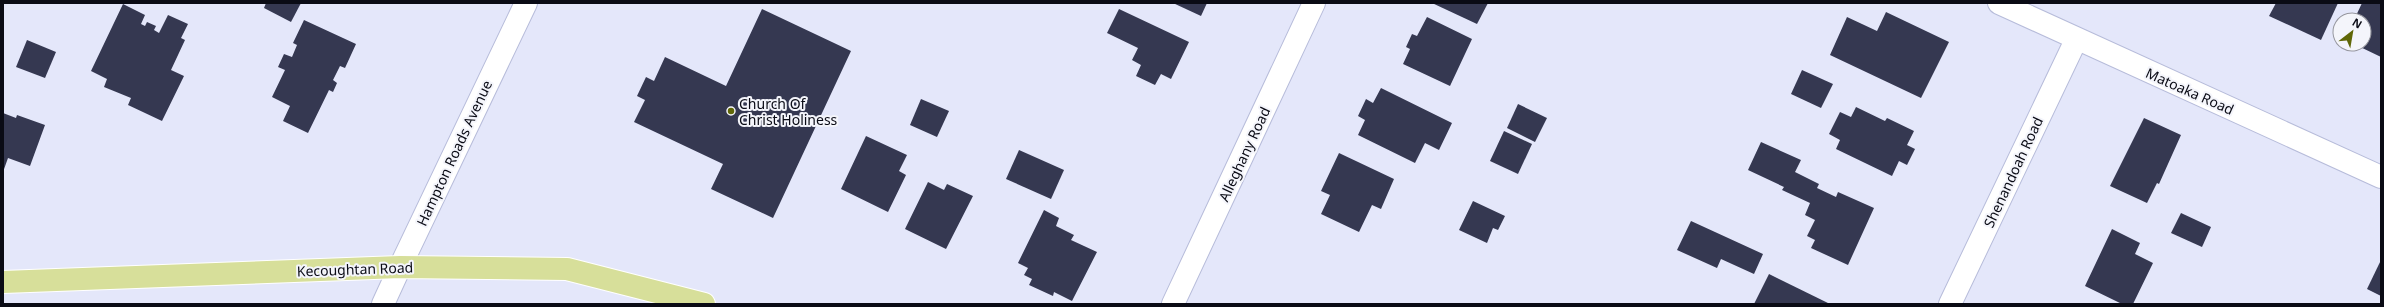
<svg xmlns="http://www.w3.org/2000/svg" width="2384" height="307" font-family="'Noto Sans',sans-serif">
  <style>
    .building { fill: #353851 }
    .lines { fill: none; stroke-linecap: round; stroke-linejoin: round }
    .minor-casing { stroke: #b7bcda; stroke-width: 24 }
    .tertiary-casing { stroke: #b7bcda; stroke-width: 24 }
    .primary-casing { stroke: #fff; stroke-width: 24 }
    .minor { stroke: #fff; stroke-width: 22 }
    .tertiary { stroke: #fff; stroke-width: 22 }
    .primary { stroke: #d7df9a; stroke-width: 22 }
    .poi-dot { fill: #606707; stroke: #f4f5fb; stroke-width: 1.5 }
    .labels { text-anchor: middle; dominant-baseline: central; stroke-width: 4; stroke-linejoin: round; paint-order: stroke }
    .street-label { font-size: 14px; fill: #0a0b15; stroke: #f4f5fb }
    .poi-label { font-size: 14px; fill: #0a0b15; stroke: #f4f5fb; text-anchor: start }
  </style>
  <rect width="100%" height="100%" fill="#e4e7fa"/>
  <g class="building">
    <path d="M266 3H301L291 22 264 8Z"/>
    <path d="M1173 3H1207L1201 16Z"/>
    <path d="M1432 3H1488L1477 24Z"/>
    <path d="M2276 3H2338L2321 40 2269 16Z"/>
    <path d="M2362 3H2381V57L2354 44H2364V20H2354Z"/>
    <path d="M123 4 145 15 141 24 145 26 147 22 156 26 154 30 159 33 168 15 188 24 181 38 185 40 171 70 184 76 162 121 128 105 131 98 104 87 107 79 91 71Z"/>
    <path d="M762 9 851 51 773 218 711 189 723 164 634 122 645 100 637 96 646 77 654 81 665 57 726 86Z"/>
    <path d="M1119 9 1189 42 1171 79 1161 74 1155 85 1136 76 1141 65 1132 60 1138 48 1107 33Z"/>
    <path d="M1886 12 1949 42 1921 98 1830 55 1847 17 1877 31Z"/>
    <path d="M1427 17 1472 39 1450 86 1403 64 1410 49 1406 47 1412 34 1417 36Z"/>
    <path d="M304 20 356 44 345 68 340 66 333 80 337 83 333 92 329 90 308 133 283 121 290 106 272 97 285 70 278 67 284 54 292 57 297 45 293 43Z"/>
    <path d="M27 40 56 52 45 78 16 67Z"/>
    <path d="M1802 70 1833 84 1821 108 1791 94Z"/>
    <path d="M1381 88 1452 123 1439 150 1425 143 1415 163 1358 135 1365 120 1358 116 1366 99 1373 103Z"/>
    <path d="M921 99 949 111 937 137 910 125Z"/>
    <path d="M1518 104 1547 118 1535 142 1507 128Z"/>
    <path d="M1856 107 1885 121 1887 118 1914 131 1907 145 1915 149 1907 165 1899 161 1892 176 1836 149 1840 140 1829 134 1840 112 1851 117Z"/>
    <path d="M3 113 16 118 17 115 45 125 30 166 8 158 3 172Z"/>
    <path d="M2144 118 2181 135 2159 184 2157 183 2147 203 2110 186Z"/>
    <path d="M1504 131 1532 144 1518 174 1490 161Z"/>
    <path d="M866 136 907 155 899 171 906 175 888 212 841 189Z"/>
    <path d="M1761 142 1801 160 1795 172 1819 184 1817 188 1836 197 1838 192 1874 208 1848 265 1811 248 1815 240 1807 236 1815 220 1805 215 1810 203 1782 190 1784 187 1748 170Z"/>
    <path d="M1019 150 1064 170 1051 199 1006 179Z"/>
    <path d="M1339 153 1394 179 1381 209 1372 205 1359 232 1321 214 1330 195 1321 191Z"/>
    <path d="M928 182 944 190 947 184 973 196 946 249 905 229Z"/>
    <path d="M1473 201 1505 216 1498 230 1493 228 1487 243 1459 230Z"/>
    <path d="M1044 210 1059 218 1056 226 1074 235 1071 240 1097 252 1072 301 1054 292 1053 296 1029 285 1032 279 1024 275 1028 268 1018 263Z"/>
    <path d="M2181 213 2211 227 2202 247 2171 233Z"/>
    <path d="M1691 221 1763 254 1754 274 1721 259 1717 268 1677 250Z"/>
    <path d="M2112 229 2140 243 2135 254 2153 263 2133 304H2122L2085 286Z"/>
    <path d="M2381 260V296L2367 289Z"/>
    <path d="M1769 274 1830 304H1754Z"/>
  </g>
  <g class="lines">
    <defs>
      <g id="minor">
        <path d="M1999 3 2381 177"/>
        <path d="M383 304 400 267"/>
        <path d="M1173 304 1314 3"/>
        <path d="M1950 304 2076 40"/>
      </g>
      <path id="tertiary" d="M400 267 526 3"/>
      <path id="primary" d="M3 282 400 267 567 269 704 304"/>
    </defs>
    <use href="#minor" class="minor-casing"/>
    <use href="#tertiary" class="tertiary-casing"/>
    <use href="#primary" class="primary-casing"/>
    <use href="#minor" class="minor"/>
    <use href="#tertiary" class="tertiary"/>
    <use href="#primary" class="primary"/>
  </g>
  <circle class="poi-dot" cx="731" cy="111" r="4"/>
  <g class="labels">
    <g class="street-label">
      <text transform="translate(2190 91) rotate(24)">Matoaka Road</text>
      <text transform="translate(454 153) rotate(-65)">Hampton Roads Avenue</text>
      <text transform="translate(1244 154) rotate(-65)">Alleghany Road</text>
      <text transform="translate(2013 172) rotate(-65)">Shenandoah Road</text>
      <text transform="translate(355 269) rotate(-2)">Kecoughtan Road</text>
    </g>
    <g class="poi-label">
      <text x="739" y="103">Church Of<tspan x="739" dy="16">Christ Holiness</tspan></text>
    </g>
  </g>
  <rect width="2384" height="307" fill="none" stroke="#0a0b15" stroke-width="8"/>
  <g transform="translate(2352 32) rotate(31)"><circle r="19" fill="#f4f5fb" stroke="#96979f"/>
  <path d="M0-3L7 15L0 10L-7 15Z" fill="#606707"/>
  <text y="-6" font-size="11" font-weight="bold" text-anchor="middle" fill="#0a0b15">N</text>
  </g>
</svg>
